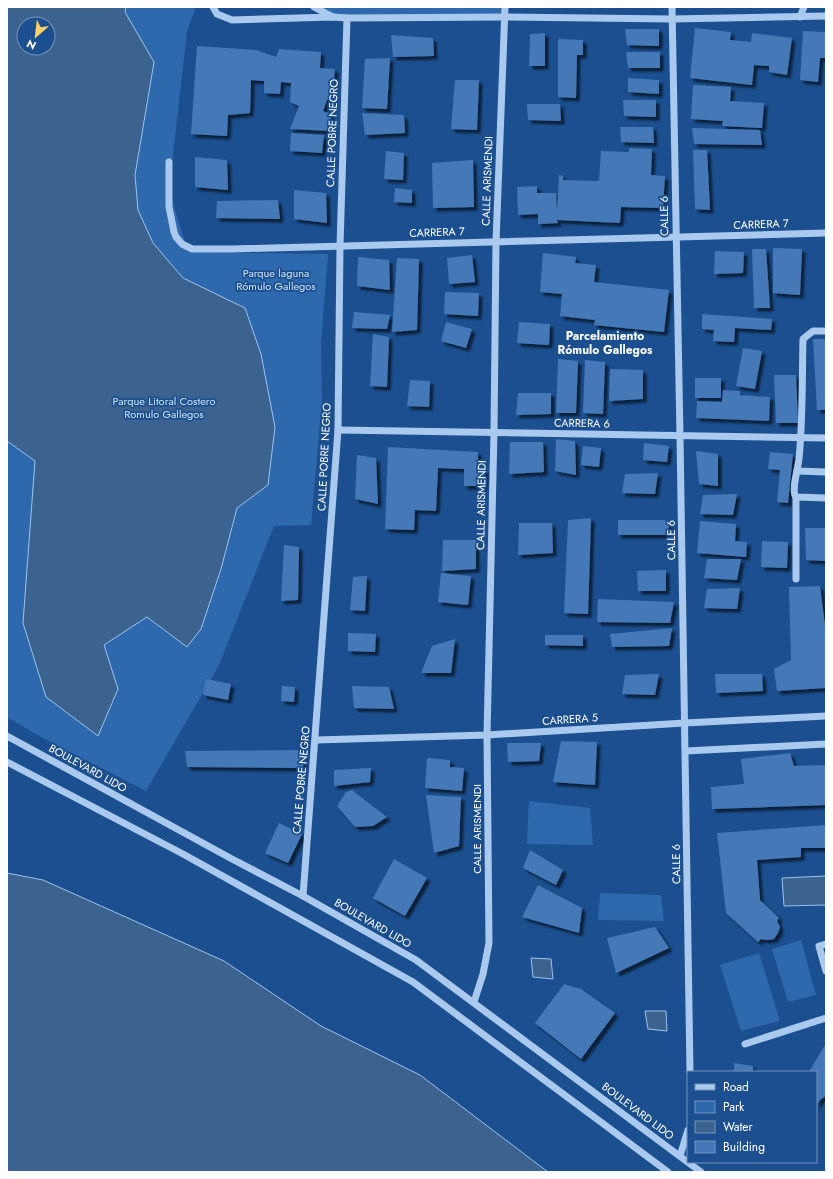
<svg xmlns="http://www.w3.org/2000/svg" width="833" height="1179" font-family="Jost,sans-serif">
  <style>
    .green { fill: #2e69ad; fill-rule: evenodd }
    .water { fill: #3c6290; stroke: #9cc4f0; fill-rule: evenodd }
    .building { fill: #4478b7; filter: url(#shadow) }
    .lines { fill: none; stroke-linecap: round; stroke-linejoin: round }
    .minor { stroke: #a9c9ee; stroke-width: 7 }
    .labels { text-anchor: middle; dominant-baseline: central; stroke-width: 3.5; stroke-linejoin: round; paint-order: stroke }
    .street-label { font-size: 11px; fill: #fff; stroke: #1b4f8f }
    .park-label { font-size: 11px; fill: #cfe3fa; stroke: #1b4f8f }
    .neighbourhood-label { font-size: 12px; font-weight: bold; fill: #fff; stroke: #1b4f8f }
  </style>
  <defs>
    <filter id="shadow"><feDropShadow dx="3.5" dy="3.5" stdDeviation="1" flood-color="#0009"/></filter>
  </defs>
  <rect width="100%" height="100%" fill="#1b4f8f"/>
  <g class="green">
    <path d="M7 7H196L187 31 169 190 188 252 328 254 321 344 322 399 311 525 274 526 219 665 146 791 37 735 7 717ZM24 24H48V48H24Z"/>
    <path d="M314 7H505V17H333Z"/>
    <path d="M529 801 590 808 593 845 527 844Z"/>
    <path d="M600 893 661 895 664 921 598 920Z"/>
    <path d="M801 940 816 995 788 1002 772 949Z"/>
    <path d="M759 953 780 1021 741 1031 720 965Z"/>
  </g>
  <g class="water">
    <path d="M7 7H126L125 12 154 62 135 175 138 210 153 243 183 278 245 308 261 354 275 427 268 485 237 508 221 569 201 629 187 647 147 617 104 645 118 689 98 736 46 697 23 623 35 461 7 441ZM24 24H48V48H24Z"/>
    <path d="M7 873 43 880 224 961 321 1026 420 1075 548 1172H7Z"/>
    <path d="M826 876V905L784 906 782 878Z"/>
    <path d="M531 958 551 959 553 979 533 977Z"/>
    <path d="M645 1011H666L667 1031 648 1029Z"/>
  </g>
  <g class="building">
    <path d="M695 28 731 32 730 40 751 42 752 33 792 38 787 75 769 72V66L754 65 752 85 690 78Z"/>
    <path d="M625 29H659V46L627 45Z"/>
    <path d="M803 31 826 32V58H820L818 82 800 80Z"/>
    <path d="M545 33V66H529L530 34Z"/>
    <path d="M391 35 433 38 434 56 393 57Z"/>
    <path d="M558 39 583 40V55H577L576 98 558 97Z"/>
    <path d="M197 46 256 50 276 57 279 49 321 52 320 68 335 69 332 100H327L323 111 331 114 330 131 290 129 299 106 290 102 291 83 281 82 280 94 264 93V81L251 80 250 113 228 115 227 136 191 134Z"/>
    <path d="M626 52H660V68H628Z"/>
    <path d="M390 58 387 109 362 108 365 59Z"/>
    <path d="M628 78 659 80V94L628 92Z"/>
    <path d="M455 80H479L477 130 451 129Z"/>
    <path d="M693 85 731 87 730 101 764 103 762 128 722 126 723 121 691 119Z"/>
    <path d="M623 100H656V117L624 116Z"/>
    <path d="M527 104H560L561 121 528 120Z"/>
    <path d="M362 113 404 115 405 133 365 135Z"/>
    <path d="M620 127H653L654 143 621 142Z"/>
    <path d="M692 128 760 130 762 145 694 144Z"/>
    <path d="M291 133 324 135 322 153 290 151Z"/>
    <path d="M629 148 652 149 651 175 665 176 663 208 621 207 620 223 557 220 558 223 538 224V214L518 215 517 187 537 186V193H556L557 212 559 175 563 176V180L599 181 601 151 629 152Z"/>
    <path d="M693 150H707L710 210 695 209Z"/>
    <path d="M386 151 404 153 403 180 384 179Z"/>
    <path d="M195 157 227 160 228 190 195 187Z"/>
    <path d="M473 160 474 207 433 208 432 163Z"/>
    <path d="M395 188 412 190V203L394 202Z"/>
    <path d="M294 190 326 193 327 223 294 219Z"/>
    <path d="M278 200 280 219 216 218 217 201Z"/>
    <path d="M773 248 802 249 800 295 773 293Z"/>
    <path d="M752 249H766L770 308H754Z"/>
    <path d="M715 251 744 252 743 273 714 274Z"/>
    <path d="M543 253 576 257 575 263 596 265 594 282 669 290 664 332 594 325 595 320 560 316 562 294 540 292Z"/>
    <path d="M472 255 475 282 449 284 447 258Z"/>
    <path d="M358 257 389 260 390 290 357 286Z"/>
    <path d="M397 258 419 259 417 330 392 332Z"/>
    <path d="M445 292 479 293 478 316 444 314Z"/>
    <path d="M354 312 390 315 387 329 352 328Z"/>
    <path d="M702 314 772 319 771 330 735 328 734 342 713 341 714 330 702 329Z"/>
    <path d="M446 322 472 329 466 348 441 341Z"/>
    <path d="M519 322 550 324 549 345 517 343Z"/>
    <path d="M373 334 389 337 387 387 370 386Z"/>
    <path d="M813 339H826V410H817Z"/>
    <path d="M743 348 762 351 755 389 736 386Z"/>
    <path d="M558 359 578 361 576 413H556Z"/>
    <path d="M585 360 605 362 603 414 583 413Z"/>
    <path d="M610 369 643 370V399L609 401Z"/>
    <path d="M774 375H796L798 423H776Z"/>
    <rect x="695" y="378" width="26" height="20"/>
    <path d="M410 380 430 381 429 407 407 406Z"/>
    <path d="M723 390 740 391V395L770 397 769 421 696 418 697 401 722 402Z"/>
    <path d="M518 393H551V414L516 415Z"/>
    <path d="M556 439 575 441 576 475 555 471Z"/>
    <path d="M510 442H543L544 472 509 474Z"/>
    <path d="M644 443 669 446 667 462 643 460Z"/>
    <path d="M583 446 601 448 599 467 581 465Z"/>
    <path d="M388 447 478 452V470H485L484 486H464V469L438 468 436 511 415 510 414 530 385 529Z"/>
    <path d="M696 451 718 454V486L699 484Z"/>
    <path d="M770 452 793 454 788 503 777 502 780 470 768 469Z"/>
    <path d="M357 455 376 458 378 504 355 499Z"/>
    <path d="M658 473 655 494 622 493 625 474Z"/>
    <path d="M737 494 733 515 700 514 703 495Z"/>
    <path d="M591 518 588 614 564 613 568 520Z"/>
    <rect x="618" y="520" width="51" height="15"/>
    <path d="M700 521 736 524 735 541 747 542 746 557 697 553Z"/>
    <path d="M519 523H552L553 553 518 555Z"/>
    <path d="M805 528H826V561L806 560Z"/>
    <path d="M443 540H476V569L442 571Z"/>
    <path d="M762 541 788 542 787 568 761 567Z"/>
    <path d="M284 545 299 547 298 600 281 601Z"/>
    <path d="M707 559H741L737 580 704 578Z"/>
    <path d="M666 570V591H638L637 571Z"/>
    <path d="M441 573 471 576 468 605 438 602Z"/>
    <path d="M367 576 365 611 350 610 353 577Z"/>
    <path d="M820 586 826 633V688L777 691 774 669 791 660 789 587Z"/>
    <path d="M740 588 737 609 704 608 707 589Z"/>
    <path d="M598 599 674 602 670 623 597 622Z"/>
    <path d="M672 628 669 646 612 647 610 634Z"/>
    <path d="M348 633 376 634 375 652 348 651Z"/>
    <path d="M545 635H583V646L545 645Z"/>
    <path d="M455 639 451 673H421L432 646Z"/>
    <path d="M659 674 655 695 622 694 625 675Z"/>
    <path d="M715 674H762L763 691 716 693Z"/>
    <path d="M206 679 231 684 228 700 203 695Z"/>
    <path d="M282 686 295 687 294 702 281 701Z"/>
    <path d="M352 686 389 687 394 709 354 708Z"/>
    <path d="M561 741 597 742 595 785 553 782Z"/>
    <path d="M507 743H541L539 761 508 762Z"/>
    <path d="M304 750 303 768 187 767 185 751Z"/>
    <path d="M790 753 794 766 826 765V805L712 809 711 787 744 784 741 759Z"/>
    <path d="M427 758 450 760V767L464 768 462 791 425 788Z"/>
    <path d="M371 768 370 782 334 786V770Z"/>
    <path d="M352 790 387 817 373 826 355 827 337 806 346 792Z"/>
    <path d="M426 795 461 797 459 846 434 853Z"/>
    <path d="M279 823 302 834 288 863 265 853Z"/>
    <path d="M826 825V848H801V857L757 860 760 900 779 918 777 921 780 927 778 933 774 939 767 940 761 939 758 942 726 913 717 833Z"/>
    <path d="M530 850 563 870 556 885 523 868Z"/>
    <path d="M394 859 427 878 405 916 373 898Z"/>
    <path d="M538 885 582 908 579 933 522 917Z"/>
    <path d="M655 927 669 948 616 973 607 938Z"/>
    <path d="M564 984 581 989 615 1013 581 1059 535 1023Z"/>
    <path d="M826 1043V1096L820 1100 816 1107V1072H809Z"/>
    <path d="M734 1063 753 1066V1072H734Z"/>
  </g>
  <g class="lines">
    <g class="minor">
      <path d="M213 7 217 14 232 20 333 17 347 18 505 17 672 19 826 16"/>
      <path d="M314 7 333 17"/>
      <path d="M672 7 680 436 690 1072"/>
      <path d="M800 17 804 7"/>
      <path d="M169 162V207L174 232 176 237 182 244 192 249H232L826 233"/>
      <path d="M826 331H813L803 339C802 379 803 419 799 459 798 468 791 491 796 497L826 498"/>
      <path d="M338 430 826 438"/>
      <path d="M797 471 826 472"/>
      <path d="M796 497V579"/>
      <path d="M7 736 232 859 303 896 416 960 701 1172"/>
      <path d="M316 740 487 735 685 723 826 716"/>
      <path d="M686 751 826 744"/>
      <path d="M7 762 183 854 413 982 668 1172"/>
      <path d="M303 896 338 430 340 246 347 18"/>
      <path d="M826 944 819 946 826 971"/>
      <path d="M474 1002 483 974 489 943 487 735 494 432 496 242 505 7"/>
      <path d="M745 1044 826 1018"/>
      <path d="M680 1156 688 1130"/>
    </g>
  </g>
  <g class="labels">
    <g class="street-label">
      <text transform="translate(332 133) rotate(-88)">CALLE POBRE NEGRO</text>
      <text transform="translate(487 181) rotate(-88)">CALLE ARISMENDI</text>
      <text transform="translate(664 216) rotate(-91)">CALLE 6</text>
      <text transform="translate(761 224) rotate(-2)">CARRERA 7</text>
      <text transform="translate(437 232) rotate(-2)">CARRERA 7</text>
      <text transform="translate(582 423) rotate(1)">CARRERA 6</text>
      <text transform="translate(324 457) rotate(-87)">CALLE POBRE NEGRO</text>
      <text transform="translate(481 505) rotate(-89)">CALLE ARISMENDI</text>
      <text transform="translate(671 540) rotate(-91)">CALLE 6</text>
      <text transform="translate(570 719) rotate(-4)">CARRERA 5</text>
      <text transform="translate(88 768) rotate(29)">BOULEVARD LIDO</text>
      <text transform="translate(301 780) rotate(-85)">CALLE POBRE NEGRO</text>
      <text transform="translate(477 829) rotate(-90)">CALLE ARISMENDI</text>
      <text transform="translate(676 864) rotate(-91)">CALLE 6</text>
      <text transform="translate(373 923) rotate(30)">BOULEVARD LIDO</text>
      <text transform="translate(638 1111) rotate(37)">BOULEVARD LIDO</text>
    </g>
    <g class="park-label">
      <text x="276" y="273">Parque laguna<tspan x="276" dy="13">Rómulo Gallegos</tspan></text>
      <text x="164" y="401">Parque Litoral Costero<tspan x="164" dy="13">Romulo Gallegos</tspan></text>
    </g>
    <g class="neighbourhood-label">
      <text x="605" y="336">Parcelamiento<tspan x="605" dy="14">Rómulo Gallegos</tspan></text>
    </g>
  </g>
  <rect width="833" height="1179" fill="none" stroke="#ffffff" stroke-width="16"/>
  <rect x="687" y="1071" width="130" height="92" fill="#1b4f8f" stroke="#7695bc"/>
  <rect x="695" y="1084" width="20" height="6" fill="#a9c9ee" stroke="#7695bc"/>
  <text x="723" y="1091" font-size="12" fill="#ffffff">Road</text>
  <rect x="695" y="1101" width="20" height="12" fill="#2e69ad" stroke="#7695bc"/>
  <text x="723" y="1111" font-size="12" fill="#ffffff">Park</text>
  <rect x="695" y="1121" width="20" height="12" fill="#3c6290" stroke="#7695bc"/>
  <text x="723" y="1131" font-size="12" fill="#ffffff">Water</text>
  <rect x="695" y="1141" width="20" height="12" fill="#4478b7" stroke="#7695bc"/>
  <text x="723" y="1151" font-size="12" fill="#ffffff">Building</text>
  <g transform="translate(36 36) rotate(208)"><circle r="19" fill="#1b4f8f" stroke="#7695bc"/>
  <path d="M0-3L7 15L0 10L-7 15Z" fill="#ffd166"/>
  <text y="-6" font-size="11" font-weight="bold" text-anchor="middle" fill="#ffffff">N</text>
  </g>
</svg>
